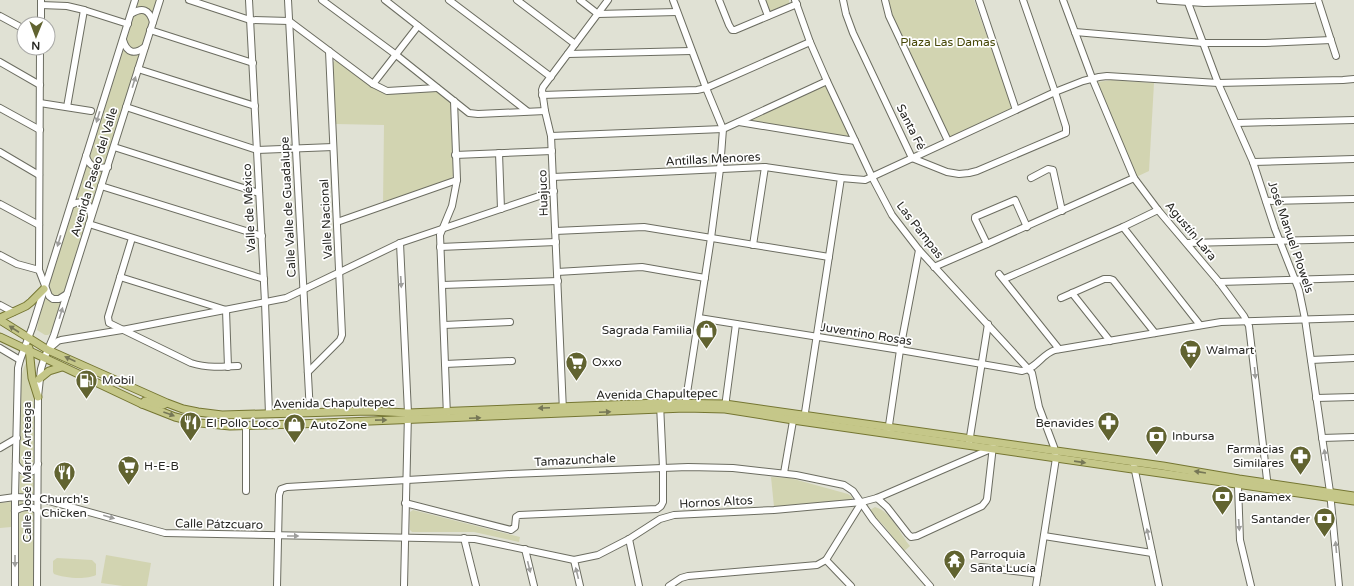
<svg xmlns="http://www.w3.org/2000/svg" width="1354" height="586" font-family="'Varela Round',sans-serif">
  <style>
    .green { fill: #d2d4b1 }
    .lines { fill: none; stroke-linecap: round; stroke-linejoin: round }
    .minor-casing { stroke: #6c6d61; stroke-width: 8 }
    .major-casing { stroke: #757632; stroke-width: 9 }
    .minor { stroke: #fff; stroke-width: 6 }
    .major { stroke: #c5c789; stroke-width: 7 }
    .oneway { fill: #9e9e9c }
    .oneway2 { fill: #767756 }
    .labels { text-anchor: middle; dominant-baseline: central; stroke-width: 3.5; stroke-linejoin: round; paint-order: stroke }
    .park-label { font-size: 12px; fill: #484909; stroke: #fff }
    .street-label { font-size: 12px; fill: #272723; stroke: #fff }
    .poi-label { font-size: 12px; fill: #272723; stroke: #fff; text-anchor: start }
  </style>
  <rect width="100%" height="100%" fill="#e0e1d4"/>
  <g class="green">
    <path d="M139 0H157L52 332 48 335H45L37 330 39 317Z"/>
    <path d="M765 0H789V4L771 12 769 10Z"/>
    <path d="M888 0H974L1013 109 950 137 891 12Z"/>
    <path d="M336 60 383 92H441L452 101 453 176 450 179 383 204 384 125 335 124 332 63Z"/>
    <path d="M1112 80 1154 83 1149 171 1134 178 1098 82Z"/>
    <path d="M827 81 855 141 739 122Z"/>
    <path d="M27 362 28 363 35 403V464C32 469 29 469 23 469L21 465 20 460C20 441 16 373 27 362Z"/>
    <path d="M20 475H36V586H18Z"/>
    <path d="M771 477 790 478 848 494 852 497V500L845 504 774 507Z"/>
    <path d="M11 502V527L0 528V503Z"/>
    <path d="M875 507C891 511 900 534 910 546L903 552C893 538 885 523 870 514V510Z"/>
    <path d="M413 510 520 537 519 542 474 532H412L410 530V512Z"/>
    <path d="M106 555 151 563 147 586H123L101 583Z"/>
    <path d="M57 558 92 560 96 564V575C87 580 63 578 54 574L53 572V561Z"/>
  </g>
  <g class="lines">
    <defs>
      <g id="minor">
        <path d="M189 0 250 20 289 21 373 84 387 91 437 88"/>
        <path d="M249 0 265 302 269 414"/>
        <path d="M288 0 310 413"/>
        <path d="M322 0 395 54 469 113 478 114 545 111"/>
        <path d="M385 0 527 111"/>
        <path d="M449 0 551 77"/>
        <path d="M517 0 575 44"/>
        <path d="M580 0 598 14 677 12"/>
        <path d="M673 0 706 88 723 129 720 169 711 238 685 406"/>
        <path d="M719 0 729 25 732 30H735L797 4"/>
        <path d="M762 0 768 16"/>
        <path d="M795 0 810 42 827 81 872 177 892 215 919 250 1032 373 1039 407 1054 447 1056 458 1036 586"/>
        <path d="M843 0 846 14 853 33 912 158 947 172 959 174 969 173 977 171 1066 133V127L1055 92 1023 0"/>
        <path d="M885 0 889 16 948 141"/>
        <path d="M979 0 1016 110"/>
        <path d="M1063 0 1092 78 1134 178 1158 210 1219 282 1244 316 1249 326 1268 488"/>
        <path d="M1160 0 1204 3 1313 0"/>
        <path d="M1187 0 1218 83 1253 162 1275 229 1299 290 1305 319 1330 492 1339 586"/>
        <path d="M1318 0 1336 56"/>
        <path d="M41 5 67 6 84 10 128 24"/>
        <path d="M131 14C142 7 149 9 153 22"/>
        <path d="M0 16 24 29"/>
        <path d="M41 24V0"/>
        <path d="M150 30 253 63"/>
        <path d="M1075 32 1203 43H1265L1331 40"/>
        <path d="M123 40C127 53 134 55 145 47"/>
        <path d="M40 48 39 270 49 296 53 299H59L67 294"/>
        <path d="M568 54 691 51"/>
        <path d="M0 62 40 85"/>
        <path d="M138 69 255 106"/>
        <path d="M373 84 418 26"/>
        <path d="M542 95 697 90 706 88 810 42"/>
        <path d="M40 103 91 111"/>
        <path d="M67 107 84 10"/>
        <path d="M126 107 257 150 333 147"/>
        <path d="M0 108 40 130"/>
        <path d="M739 122 855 141"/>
        <path d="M1237 123 1354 120"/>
        <path d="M551 136 723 129 827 81"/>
        <path d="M114 147 259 193"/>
        <path d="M0 152 39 175"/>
        <path d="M499 153 501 209"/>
        <path d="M455 155 552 151"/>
        <path d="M86 156C89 167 97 169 108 167"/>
        <path d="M1253 162 1354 159"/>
        <path d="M553 177 765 167 841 178 865 180 1055 92 1083 81 1099 77 1107 76 1218 83 1343 80 1354 79"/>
        <path d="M1031 178 1048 169 1053 170 1062 211"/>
        <path d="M101 186 262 236"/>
        <path d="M1266 201 1354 199"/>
        <path d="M0 204 39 225"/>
        <path d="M71 205C77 202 84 200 89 206L91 216"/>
        <path d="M337 222 457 180"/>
        <path d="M89 224 264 279"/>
        <path d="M1123 227 1200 325"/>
        <path d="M555 231 644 227 829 257"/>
        <path d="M132 238 108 317 109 323 191 363C207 368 222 367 238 366"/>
        <path d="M400 243 408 413 404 586"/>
        <path d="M1187 243 1354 239"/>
        <path d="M987 244 975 219V217L1015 200 1027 227"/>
        <path d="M753 245 765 167"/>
        <path d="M440 247 556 242"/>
        <path d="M0 255 17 264 39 270"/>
        <path d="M934 267 987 244 1134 178"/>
        <path d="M557 272 642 267 705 278"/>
        <path d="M999 274 1059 349"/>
        <path d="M120 277 226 310 228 367"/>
        <path d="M1004 279 1123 227 1158 210"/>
        <path d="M1219 282 1354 278"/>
        <path d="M442 285 558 281"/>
        <path d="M1072 293 1110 341"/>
        <path d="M1061 298 1104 279H1110L1113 280 1155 333"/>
        <path d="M0 305 13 312"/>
        <path d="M699 318 900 350 1022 371C1036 369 1042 354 1055 350L1221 322 1354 318"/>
        <path d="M444 325 510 322"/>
        <path d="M51 347 58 341 61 340 122 330 286 298 400 243 554 191"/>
        <path d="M0 348 20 360"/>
        <path d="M1311 360 1354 358"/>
        <path d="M445 364 512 361"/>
        <path d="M308 372 340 340 342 335 329 51"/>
        <path d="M1316 398 1354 397"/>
        <path d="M725 407 736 324"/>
        <path d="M563 411 551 136 545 111 542 90 543 87 608 0"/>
        <path d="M447 416 440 235 452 206 457 180 454 101"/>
        <path d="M804 419 841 178"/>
        <path d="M246 426V491"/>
        <path d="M888 432 900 350 919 250"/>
        <path d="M1322 438 1354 437"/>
        <path d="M969 443 988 324"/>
        <path d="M0 448 17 438"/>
        <path d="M16 464 19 468 26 473 33 471 38 464"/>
        <path d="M1134 466 1159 586"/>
        <path d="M784 473 794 415"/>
        <path d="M1238 486 1240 540 1251 586"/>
        <path d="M877 498 887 507 908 534 911 537 917 536 982 506 986 501 987 499 993 446"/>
        <path d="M0 499 15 497 38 498 165 533 475 539 574 560 598 555 629 539 660 519 674 515 774 510 862 502"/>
        <path d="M405 503 511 530 515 527 516 517 519 515 657 509 661 506 663 502V468L660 404"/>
        <path d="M15 511C23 506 31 505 38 511"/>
        <path d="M1044 536 1152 553"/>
        <path d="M464 538 476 586"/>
        <path d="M629 539 639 586"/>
        <path d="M525 549 534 586"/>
        <path d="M574 560 580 586"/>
        <path d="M826 560 851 586"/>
        <path d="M981 567 1038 574"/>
        <path d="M15 586V497L18 368 20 360 32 328 135 0"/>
        <path d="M37 586 38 397 41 369 44 359 54 335 160 0"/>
        <path d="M277 586 279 495 281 489 287 487 511 474 688 467 733 468 796 475 844 485 853 491 873 520 930 586"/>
        <path d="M669 586 681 578 688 576 817 565 826 560 862 502 877 498 993 448"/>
      </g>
      <g id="major">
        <path d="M0 318 26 306 31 302 44 289"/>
        <path d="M0 320 48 350 167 403 183 409 198 412 222 415 369 411 408 413 659 403 725 404 1163 466 1239 479 1354 496"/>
        <path d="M0 337 142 404 175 417 200 423 230 426 298 424 685 408 725 409 793 420 1354 501"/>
        <path d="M29 348 32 378 38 397"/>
        <path d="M39 379 49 371 62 367"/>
        <path d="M142 404 145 401 163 405 165 404"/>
      </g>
    </defs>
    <use href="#minor" class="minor-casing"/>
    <use href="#major" class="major-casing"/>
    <use href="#minor" class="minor"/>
    <use href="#major" class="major"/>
  </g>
  <defs><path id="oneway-solid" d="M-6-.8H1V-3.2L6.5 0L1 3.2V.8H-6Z"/></defs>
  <g class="oneway">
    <use href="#oneway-solid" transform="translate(134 82) rotate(-73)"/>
    <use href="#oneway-solid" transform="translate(98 117) rotate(107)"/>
    <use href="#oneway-solid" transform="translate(59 241) rotate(107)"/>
    <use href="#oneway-solid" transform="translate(401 282) rotate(87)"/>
    <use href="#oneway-solid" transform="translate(61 313) rotate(-73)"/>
    <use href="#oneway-solid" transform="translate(1255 373) rotate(85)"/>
    <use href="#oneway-solid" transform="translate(1325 455) rotate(-98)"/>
    <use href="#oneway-solid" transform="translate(109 517) rotate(16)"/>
    <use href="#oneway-solid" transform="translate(1239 525) rotate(86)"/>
    <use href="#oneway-solid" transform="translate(1148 534) rotate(-102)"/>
    <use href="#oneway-solid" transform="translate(293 536)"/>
    <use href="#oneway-solid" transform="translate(1336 547) rotate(-95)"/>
    <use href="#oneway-solid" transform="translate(15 561) rotate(90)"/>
    <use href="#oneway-solid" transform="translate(529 567) rotate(76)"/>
    <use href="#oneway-solid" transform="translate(577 573) rotate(-104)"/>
  </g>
  <g class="oneway2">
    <use href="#oneway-solid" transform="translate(14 329) rotate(-147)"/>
    <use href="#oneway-solid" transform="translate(70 359) rotate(-156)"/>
    <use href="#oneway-solid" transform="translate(544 408) rotate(178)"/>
    <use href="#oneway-solid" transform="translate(605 412) rotate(-3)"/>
    <use href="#oneway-solid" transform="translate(169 414) rotate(20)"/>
    <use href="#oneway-solid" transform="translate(475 418) rotate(-3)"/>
    <use href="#oneway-solid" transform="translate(381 420) rotate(-1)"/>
    <use href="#oneway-solid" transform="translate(1080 462) rotate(8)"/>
    <use href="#oneway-solid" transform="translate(1200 472) rotate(-171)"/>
  </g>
  <defs>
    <symbol id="shop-pin" viewBox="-11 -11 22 30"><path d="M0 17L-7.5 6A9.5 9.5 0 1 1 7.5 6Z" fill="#616330" stroke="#fff"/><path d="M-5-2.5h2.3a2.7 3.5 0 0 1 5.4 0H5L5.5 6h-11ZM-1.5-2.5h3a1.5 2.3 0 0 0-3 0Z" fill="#fff"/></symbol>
    <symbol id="supermarket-pin" viewBox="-11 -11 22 30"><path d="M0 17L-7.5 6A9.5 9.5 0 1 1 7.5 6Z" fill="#616330" stroke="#fff"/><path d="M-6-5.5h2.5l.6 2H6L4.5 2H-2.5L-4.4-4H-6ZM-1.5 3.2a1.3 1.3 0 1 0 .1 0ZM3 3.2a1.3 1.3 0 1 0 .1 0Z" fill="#fff"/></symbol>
    <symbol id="fuel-pin" viewBox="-11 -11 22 30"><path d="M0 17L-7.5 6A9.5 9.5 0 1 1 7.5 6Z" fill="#616330" stroke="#fff"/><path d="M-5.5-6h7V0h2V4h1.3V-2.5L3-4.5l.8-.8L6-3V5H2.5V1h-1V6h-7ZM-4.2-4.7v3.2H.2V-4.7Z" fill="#fff"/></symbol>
    <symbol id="restaurant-pin" viewBox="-11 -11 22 30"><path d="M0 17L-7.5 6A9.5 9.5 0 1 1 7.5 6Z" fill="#616330" stroke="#fff"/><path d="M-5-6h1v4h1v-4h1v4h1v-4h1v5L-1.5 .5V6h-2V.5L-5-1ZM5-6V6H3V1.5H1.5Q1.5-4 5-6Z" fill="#fff"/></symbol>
    <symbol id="pharmacy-pin" viewBox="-11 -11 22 30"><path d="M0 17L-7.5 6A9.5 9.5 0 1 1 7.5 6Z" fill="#616330" stroke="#fff"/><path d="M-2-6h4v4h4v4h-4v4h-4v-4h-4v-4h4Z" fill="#fff"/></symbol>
    <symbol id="bank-pin" viewBox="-11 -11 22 30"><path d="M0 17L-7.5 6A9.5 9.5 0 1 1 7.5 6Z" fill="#616330" stroke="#fff"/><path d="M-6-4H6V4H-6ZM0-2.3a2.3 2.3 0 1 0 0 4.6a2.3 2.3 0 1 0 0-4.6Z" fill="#fff"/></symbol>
    <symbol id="temple-pin" viewBox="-11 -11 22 30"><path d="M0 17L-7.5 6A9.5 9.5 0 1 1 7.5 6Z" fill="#616330" stroke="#fff"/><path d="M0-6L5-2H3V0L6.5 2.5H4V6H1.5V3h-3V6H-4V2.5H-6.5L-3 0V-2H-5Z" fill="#fff"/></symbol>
  </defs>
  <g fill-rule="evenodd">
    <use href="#shop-pin" x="694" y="318" width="25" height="34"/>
    <use href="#supermarket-pin" x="1178" y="338" width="25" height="34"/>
    <use href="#supermarket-pin" x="564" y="350" width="25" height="34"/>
    <use href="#fuel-pin" x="74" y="368" width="25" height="34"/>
    <use href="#restaurant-pin" x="178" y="410" width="25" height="34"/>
    <use href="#pharmacy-pin" x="1096" y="410" width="25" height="34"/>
    <use href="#shop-pin" x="282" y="412" width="25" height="34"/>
    <use href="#bank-pin" x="1144" y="424" width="25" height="34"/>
    <use href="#pharmacy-pin" x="1288" y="444" width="25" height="34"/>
    <use href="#supermarket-pin" x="116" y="454" width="25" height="34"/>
    <use href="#restaurant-pin" x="52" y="460" width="25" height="34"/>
    <use href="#bank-pin" x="1210" y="484" width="25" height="34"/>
    <use href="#bank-pin" x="1312" y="506" width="25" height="34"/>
    <use href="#temple-pin" x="942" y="548" width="25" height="34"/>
  </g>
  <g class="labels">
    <g class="park-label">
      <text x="948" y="42">Plaza Las Damas</text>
    </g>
    <g class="street-label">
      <text transform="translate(911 127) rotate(63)">Santa Fé</text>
      <text transform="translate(713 159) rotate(-3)">Antillas Menores</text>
      <text transform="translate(94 172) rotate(-73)">Avenida Paseo del Valle</text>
      <text transform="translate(543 193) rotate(-92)">Huajuco</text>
      <text transform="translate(288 207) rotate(-93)">Calle Valle de Guadalupe</text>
      <text transform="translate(249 208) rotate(-93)">Valle de México</text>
      <text transform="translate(326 219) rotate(-93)">Valle Nacional</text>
      <text transform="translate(920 230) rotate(52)">Las Pampas</text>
      <text transform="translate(1191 231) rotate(50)">Agustín Lara</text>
      <text transform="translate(1291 237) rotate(71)">José Manuel Plowels</text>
      <text transform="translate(866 334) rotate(9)">Juventino Rosas</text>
      <text transform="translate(657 394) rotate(-1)">Avenida Chapultepec</text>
      <text transform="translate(334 403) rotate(-1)">Avenida Chapultepec</text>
      <text transform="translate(575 460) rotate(-3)">Tamazunchale</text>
      <text transform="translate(27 472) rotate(-90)">Calle José María Arteaga</text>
      <text transform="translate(716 502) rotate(-3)">Hornos Altos</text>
      <text transform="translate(219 524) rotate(1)">Calle Pátzcuaro</text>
    </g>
    <g class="poi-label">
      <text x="692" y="330" text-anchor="end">Sagrada Familia</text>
      <text x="1206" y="350">Walmart</text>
      <text x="592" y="362">Oxxo</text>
      <text x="102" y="380">Mobil</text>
      <text x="206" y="423">El Pollo Loco</text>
      <text x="1094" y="423" text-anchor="end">Benavides</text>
      <text x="310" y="425">AutoZone</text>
      <text x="1172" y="436">Inbursa</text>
      <text x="1284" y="449" text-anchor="end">Farmacias<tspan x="1284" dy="14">Similares</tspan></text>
      <text x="144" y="466">H-E-B</text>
      <text x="1238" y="497">Banamex</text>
      <text x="64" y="499" text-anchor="middle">Church's<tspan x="64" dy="14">Chicken</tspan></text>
      <text x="1310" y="519" text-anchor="end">Santander</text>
      <text x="970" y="554">Parroquia<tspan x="970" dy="14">Santa Lucía</tspan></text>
    </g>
  </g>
  <g transform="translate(36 36) rotate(181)"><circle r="19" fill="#ffffff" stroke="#a9a9a7"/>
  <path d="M0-3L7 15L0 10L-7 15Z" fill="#616330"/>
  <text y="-6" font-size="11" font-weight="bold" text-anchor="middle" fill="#272723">N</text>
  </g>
</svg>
